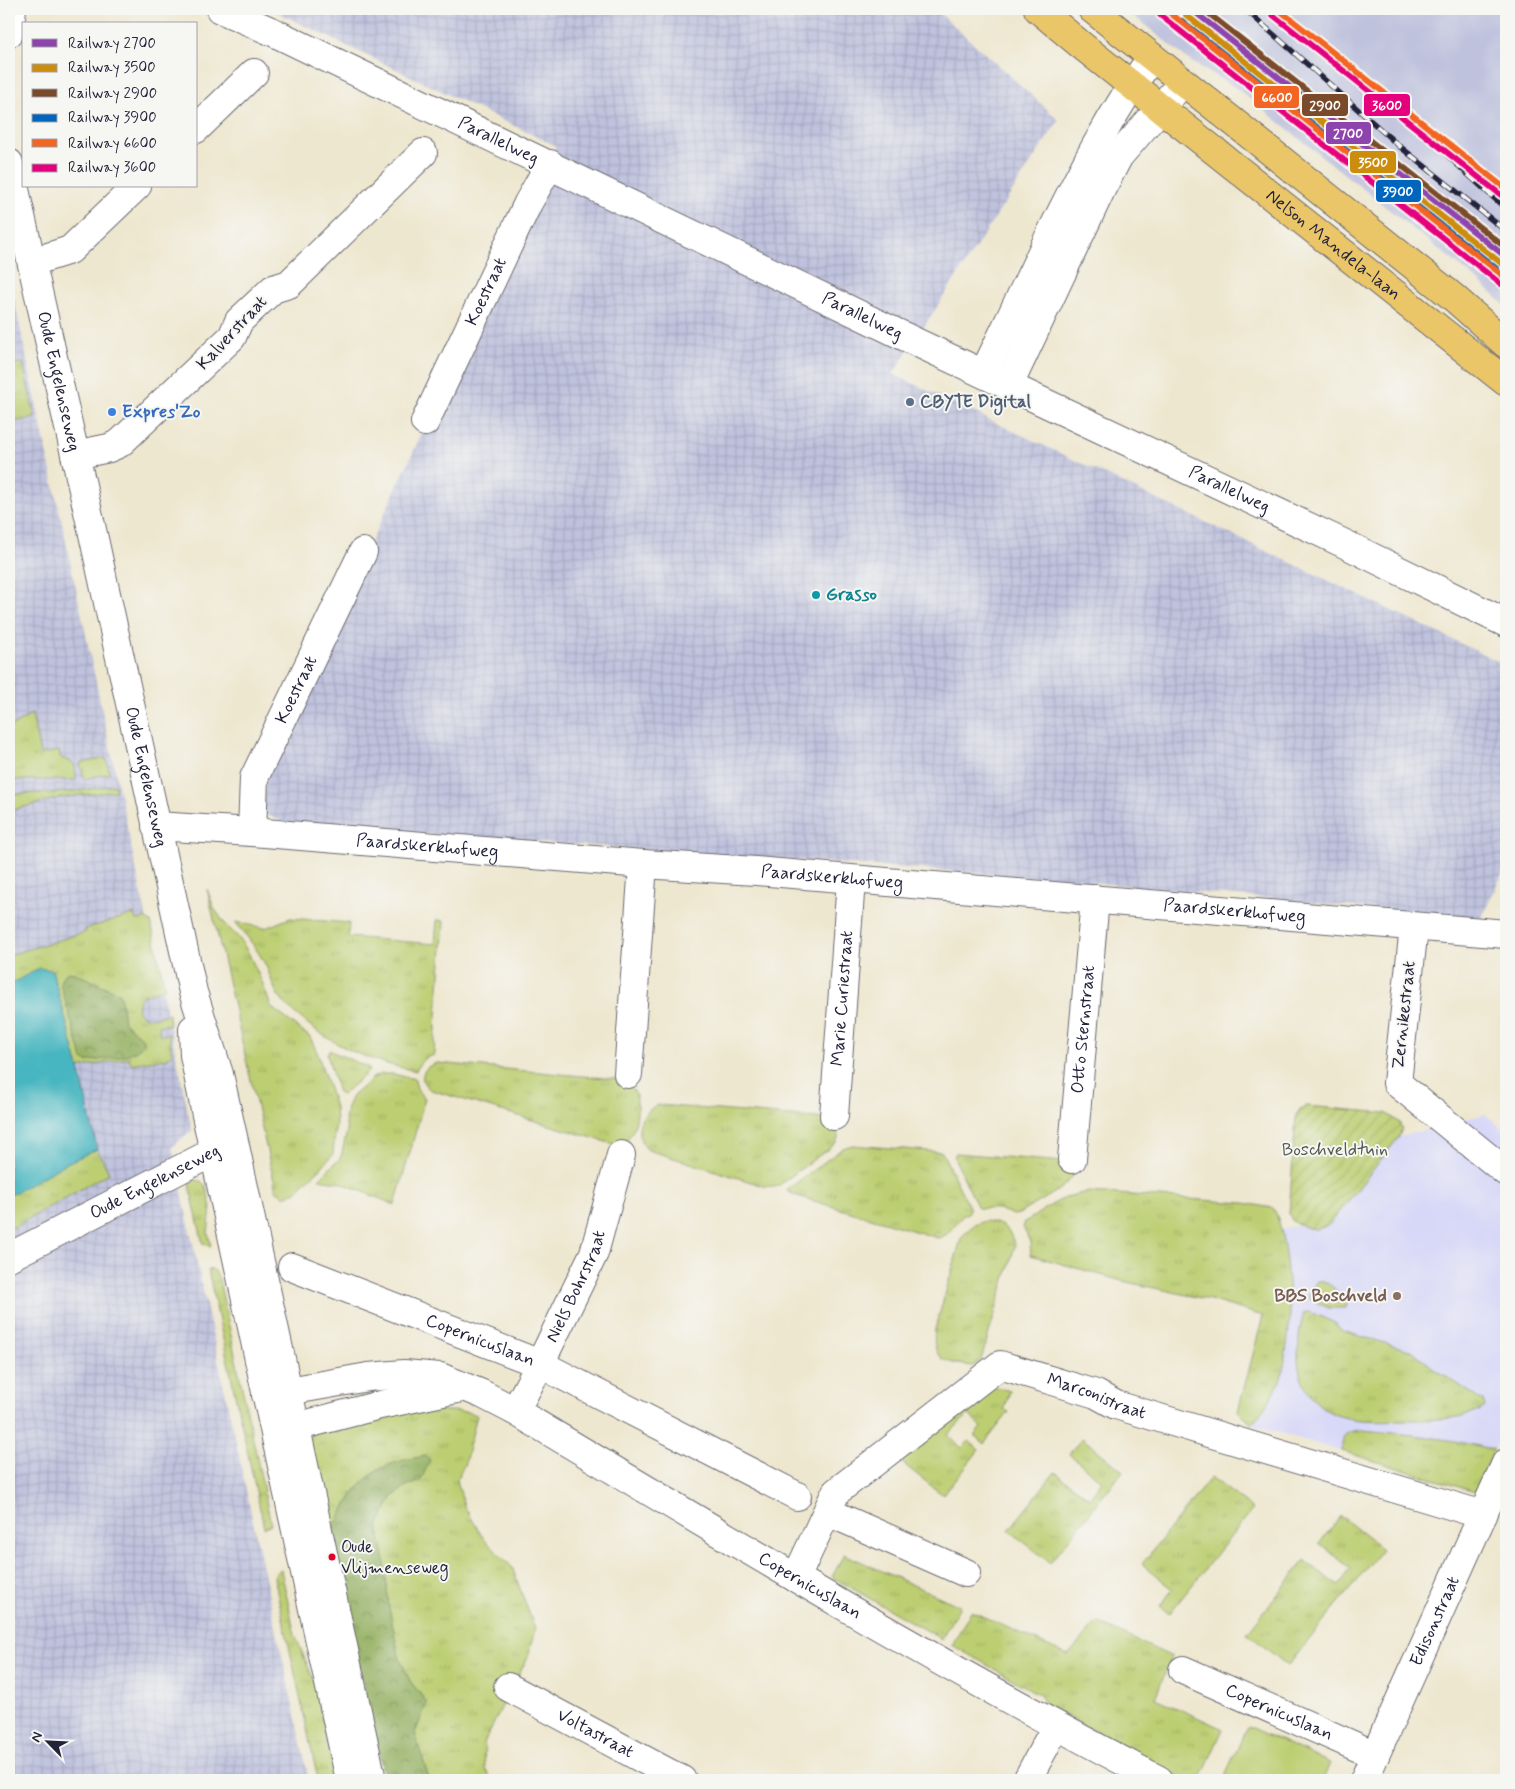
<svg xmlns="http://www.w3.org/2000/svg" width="1515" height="1789" font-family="Mynerve,sans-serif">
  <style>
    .built { fill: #d7d7f8 }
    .industrial { fill: url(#industrial-grid) }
    .railway { fill: #bfc2dd }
    .grass { fill: url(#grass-tufts); stroke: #6f7856 }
    .forest { fill: url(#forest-crowns); stroke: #5c6a4f }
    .garden { fill: url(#garden-furrows); stroke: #6f7856 }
    .pitch { fill: #bcce71; stroke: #6f7856 }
    .water { fill: #47b6c0; stroke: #346c7e }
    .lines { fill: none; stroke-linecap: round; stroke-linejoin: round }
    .minor-casing { stroke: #69676f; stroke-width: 30 }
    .major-casing { stroke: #69676f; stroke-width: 30 }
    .minor { stroke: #fff; stroke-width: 28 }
    .major { stroke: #ebc669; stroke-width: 28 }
    .rail-casing { stroke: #22223b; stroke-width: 5.5 }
    .rail { stroke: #f6f6f2; stroke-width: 4; stroke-dasharray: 11; stroke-linecap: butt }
    .rail-1-casing { stroke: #f6f6f2; stroke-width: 10 }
    .rail-2-casing { stroke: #f6f6f2; stroke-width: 10 }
    .rail-3-casing { stroke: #f6f6f2; stroke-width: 10 }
    .rail-4-casing { stroke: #f6f6f2; stroke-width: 10 }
    .rail-5-casing { stroke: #f6f6f2; stroke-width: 10 }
    .rail-6-casing { stroke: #f6f6f2; stroke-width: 10 }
    .rail-1 { stroke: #8e44ad; stroke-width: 6 }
    .rail-2 { stroke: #cc8c0c; stroke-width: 6 }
    .rail-3 { stroke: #7a4b2a; stroke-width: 6 }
    .rail-4 { stroke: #0065bd; stroke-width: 6 }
    .rail-5 { stroke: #f26522; stroke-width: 6 }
    .rail-6 { stroke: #e5007d; stroke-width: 6 }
    .service-dot { fill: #5c6f8a; stroke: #f6f6f2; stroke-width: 2 }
    .shop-dot { fill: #3f7fe0; stroke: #f6f6f2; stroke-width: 2 }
    .culture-dot { fill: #0f9aa8; stroke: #f6f6f2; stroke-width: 2 }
    .education-dot { fill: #8d6e63; stroke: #f6f6f2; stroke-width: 2 }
    .bus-dot { fill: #e4002b; stroke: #f6f6f2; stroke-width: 2 }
    .labels { text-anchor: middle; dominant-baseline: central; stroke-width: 4; stroke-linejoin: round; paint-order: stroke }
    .bus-label { font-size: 17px; fill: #22223b; stroke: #f6f6f2; text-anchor: start }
    .street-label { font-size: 18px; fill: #22223b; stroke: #f6f6f2 }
    .service-label { font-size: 18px; font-weight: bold; fill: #4e5e75; stroke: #f6f6f2; text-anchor: start }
    .shop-label { font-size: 18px; font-weight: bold; fill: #366cbe; stroke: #f6f6f2; text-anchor: start }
    .culture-label { font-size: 18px; font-weight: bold; fill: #0d838f; stroke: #f6f6f2; text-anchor: start }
    .park-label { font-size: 18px; fill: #50564b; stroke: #f6f6f2 }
    .education-label { font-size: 18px; font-weight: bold; fill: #785e54; stroke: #f6f6f2; text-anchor: end }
    .line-badge { stroke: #f6f6f2; stroke-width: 2 }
    .badge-label { font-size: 14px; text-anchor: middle; font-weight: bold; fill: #fff }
  </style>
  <defs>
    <pattern id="industrial-grid" width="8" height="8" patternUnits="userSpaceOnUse" patternTransform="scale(1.25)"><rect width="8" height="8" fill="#bfc2dd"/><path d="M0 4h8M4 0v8" fill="none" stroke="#a4a6bf"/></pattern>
    <pattern id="grass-tufts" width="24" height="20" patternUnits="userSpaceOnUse" patternTransform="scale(1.25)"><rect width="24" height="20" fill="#bcce71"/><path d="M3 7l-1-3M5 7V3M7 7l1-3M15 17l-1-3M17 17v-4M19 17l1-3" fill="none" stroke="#a1b163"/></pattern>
    <pattern id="forest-crowns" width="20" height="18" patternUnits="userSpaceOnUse" patternTransform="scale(1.25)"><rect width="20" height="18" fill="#95b163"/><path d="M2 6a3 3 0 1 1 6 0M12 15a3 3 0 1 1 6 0" fill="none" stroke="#799053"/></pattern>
    <pattern id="garden-furrows" width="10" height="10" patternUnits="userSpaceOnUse" patternTransform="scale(1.25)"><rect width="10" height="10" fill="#bcce71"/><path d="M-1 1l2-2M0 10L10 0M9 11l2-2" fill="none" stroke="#a1b163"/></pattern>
  </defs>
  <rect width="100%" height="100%" fill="#f6f6f2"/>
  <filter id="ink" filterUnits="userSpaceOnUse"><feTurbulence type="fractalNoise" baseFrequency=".02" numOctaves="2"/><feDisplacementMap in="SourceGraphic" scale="10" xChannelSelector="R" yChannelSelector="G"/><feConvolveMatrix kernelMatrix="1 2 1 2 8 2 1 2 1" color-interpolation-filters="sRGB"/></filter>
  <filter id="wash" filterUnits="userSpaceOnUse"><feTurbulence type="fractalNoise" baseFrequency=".0096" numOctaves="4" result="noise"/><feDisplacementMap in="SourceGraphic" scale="20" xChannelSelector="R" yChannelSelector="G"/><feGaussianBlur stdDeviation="1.12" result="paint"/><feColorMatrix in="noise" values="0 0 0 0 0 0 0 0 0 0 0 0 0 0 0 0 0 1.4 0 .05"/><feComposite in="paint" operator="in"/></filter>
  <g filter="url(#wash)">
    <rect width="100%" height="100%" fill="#eee7cf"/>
    <path class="built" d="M1485 1114 1506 1131V1423L1475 1492 1251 1424 1264 1411 1290 1318 1287 1274 1281 1230 1301 1224 1313 1230 1330 1224 1399 1137Z"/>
    <g class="industrial">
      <path d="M270 9H935L1059 120 893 374 1506 665V866L1481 919 1046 878 286 824 262 812 268 763 556 146Z"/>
      <path d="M9 276 192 1130 172 1147 309 1780H9V1196L39 968 9 985Z"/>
    </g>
    <path class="railway" d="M1125 9H1506V306L1475 278 1236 88 1190 61Z"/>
    <g class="grass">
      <path d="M13 359 14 364 23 363 35 418 14 422 9 402V360Z"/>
      <path d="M32 714 40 754 59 751 61 758C77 763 75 765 76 780H9V728Z"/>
      <path d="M106 758 110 773 84 779 80 763Z"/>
      <path d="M115 785 116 791 59 798 9 811V794L69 792Z"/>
      <path d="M207 889 214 908 225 924 239 938 248 952 263 984 271 1007 310 1037 317 1052 335 1107 336 1122 333 1154 320 1169 296 1191 285 1197 276 1190Z"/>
      <path d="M134 914 136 920 145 918 151 922 165 989C152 993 135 993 138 1011 146 1022 157 1017 169 1014L170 1024 159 1026 160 1035 169 1034 172 1054 168 1058 131 1064 129 1058 79 1068 52 970 9 985V955L86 932 85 929Z"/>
      <path d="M290 918 349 923 348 937 435 944 437 920 444 921 434 1055C424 1058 420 1061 416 1071 373 1062 335 1048 302 1019 294 1013 286 1006 280 998 273 989 271 976 266 966 258 950 247 936 235 922L265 928Z"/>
      <path d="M329 1050 369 1068V1071L342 1095 338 1093 327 1054Z"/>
      <path d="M438 1063 616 1079C622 1082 631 1085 635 1093 640 1104 637 1130 627 1139 623 1143 618 1143 613 1144L431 1090C416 1081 423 1065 438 1063Z"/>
      <path d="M382 1074H393L415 1079C416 1088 418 1092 425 1098L395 1205 342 1183 319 1179 341 1157 347 1131 345 1120 347 1107 352 1096 374 1077Z"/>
      <path d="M659 1105 827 1119 837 1126 838 1138 835 1144 779 1185 775 1187 764 1186 648 1150C632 1135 638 1112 659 1105Z"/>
      <path d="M852 1145 942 1152 970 1209 969 1212C954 1219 952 1236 938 1238L797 1196 787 1191 788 1189 843 1148Z"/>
      <path d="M97 1149 109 1173 9 1230V1196L65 1164Z"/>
      <path d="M956 1153 1063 1162 1073 1170C1073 1175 1072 1178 1069 1181 1056 1194 1034 1204 1019 1214L1014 1215 998 1209 978 1208 954 1157Z"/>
      <path d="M188 1179 201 1181 206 1186 211 1207 208 1233 211 1246 203 1244Z"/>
      <path d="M1090 1192 1244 1203 1273 1208C1285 1224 1290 1296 1290 1318 1289 1330 1285 1365 1282 1375 1275 1394 1265 1410 1251 1424L1238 1411 1263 1316 1210 1300 1122 1281 1031 1255 1030 1242 1023 1227 1025 1222C1049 1207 1061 1195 1090 1192Z"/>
      <path d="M985 1221C1003 1223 1010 1229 1015 1246L981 1360 973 1366C945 1363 931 1360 935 1329L961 1239C968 1228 974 1224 985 1221Z"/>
      <path d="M212 1269 215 1271 219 1279 271 1524 264 1528 208 1270Z"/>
      <path d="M1317 1281C1330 1281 1342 1294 1347 1305L1346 1308H1329L1309 1299V1293Z"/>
      <path d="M1310 1312 1335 1323 1342 1331 1413 1351 1432 1367 1483 1401 1485 1407C1471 1419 1430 1420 1411 1420 1388 1420 1362 1423 1339 1416 1313 1407 1297 1382 1298 1354 1299 1340 1299 1326 1304 1313Z"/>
      <path d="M986 1384 1010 1391 1004 1410 1009 1412 984 1444 974 1435 982 1427 968 1414 948 1435 962 1448 969 1441 979 1450 943 1495 896 1458Z"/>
      <path d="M434 1410 467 1412 477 1415 465 1463 457 1480 464 1506 484 1539 512 1567 535 1629 528 1657 509 1692 484 1743 485 1769 492 1780H429L415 1733 427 1703 410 1681 399 1656 389 1608 384 1558 378 1526 393 1496 408 1485 420 1481 357 1488 329 1535 308 1441 312 1433 399 1412Z"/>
      <path d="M1362 1430C1406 1434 1451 1438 1494 1450L1475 1492 1342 1451C1341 1434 1346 1431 1362 1430Z"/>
      <path d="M1082 1438 1123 1471 1050 1563 1009 1530 1055 1472 1089 1498 1102 1481 1069 1454Z"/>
      <path d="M1211 1477 1253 1509 1169 1614 1160 1606 1173 1589 1142 1564Z"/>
      <path d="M1341 1516 1382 1549 1288 1666 1247 1633 1305 1560 1338 1586 1351 1569 1319 1543Z"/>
      <path d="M844 1554 960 1606 941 1639 832 1577Z"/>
      <path d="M281 1570 295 1635 314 1681 335 1780H318L274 1577 276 1573Z"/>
      <path d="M971 1611 1068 1655 1097 1622 1172 1657 1155 1698 1223 1729 1200 1780H1186L1044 1704 1040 1695 952 1645Z"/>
    </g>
    <g class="forest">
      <path d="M68 972 75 973 119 993 121 999 124 1022 142 1038 144 1043C132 1059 105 1058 87 1062L82 1058 60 983 62 977Z"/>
      <path d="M425 1456 430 1460 420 1482 408 1485 393 1496 378 1526 384 1556 389 1608 399 1656 410 1681 427 1703 415 1733 429 1780H385L329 1535C358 1486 364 1465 425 1456Z"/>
    </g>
    <path class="garden" d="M1307 1106 1386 1113 1399 1122 1402 1128 1399 1137 1330 1224C1314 1233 1308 1228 1292 1221L1289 1214 1296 1115 1300 1109Z"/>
    <path class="pitch" d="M1248 1726 1330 1763 1323 1780H1237L1225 1775Z"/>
    <path class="water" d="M39 968 52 970 79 1068 97 1149 65 1164 9 1196V985Z"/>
  </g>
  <g filter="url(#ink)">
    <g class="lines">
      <defs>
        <g id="minor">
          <path id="s1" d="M220 9 273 32 920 344 1345 544 1506 623"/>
          <path d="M9 33 12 9"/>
          <path d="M196 129 254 73"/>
          <path id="s2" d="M9 163 91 525 193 992 219 1074 234 1141 372 1780"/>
          <path d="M32 262 70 250 137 186"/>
          <path d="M984 373C1005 329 1027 284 1048 239 1079 176 1110 114 1152 57"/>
          <path d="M1009 385 1101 190 1119 156 1182 83"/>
          <path id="s3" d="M425 422 528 203 550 164"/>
          <path d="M75 455 109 448 120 443 232 337 239 321 273 289 289 284 423 153"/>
          <path id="s4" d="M156 826 252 832 643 864 756 871 1506 934"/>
          <path id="s5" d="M252 832 254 778 363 552"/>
          <path d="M1414 927 1397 1083 1506 1172"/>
          <path d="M193 1029 194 1055 206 1115 350 1780"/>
          <path d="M628 1074 643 864"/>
          <path id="s6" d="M834 1116 851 880"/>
          <path id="s7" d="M1072 1159 1095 899"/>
          <path id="s8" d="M9 1257 231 1143"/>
          <path id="s9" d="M292 1267 540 1364 797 1496"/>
          <path id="s10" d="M266 1395 368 1377 404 1374 440 1377 482 1394 515 1411C727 1538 940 1666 1159 1780"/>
          <path id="s11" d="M515 1411 540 1364 594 1253 621 1155"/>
          <path d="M280 1431 380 1405 462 1388"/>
          <path d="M828 1512 966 1573"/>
          <path id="s12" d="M796 1578 836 1492 1000 1365 1096 1394 1116 1405 1483 1515"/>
          <path id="s13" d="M1183 1670 1375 1755"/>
          <path id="s14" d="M508 1687 682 1780"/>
          <path d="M1027 1780 1056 1726"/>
          <path id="s15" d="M1364 1780 1506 1463"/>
        </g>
        <g id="major">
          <path id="s16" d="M1038 9 1081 45 1506 382"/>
          <path d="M1092 9 1453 297 1506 344"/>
        </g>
      </defs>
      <use href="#minor" class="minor-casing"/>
      <use href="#major" class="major-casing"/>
      <use href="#minor" class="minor"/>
      <use href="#major" class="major"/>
      <defs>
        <g id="rail">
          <path d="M1245 9 1398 145 1506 231"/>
          <path d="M1338 56 1506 209"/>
          <path d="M1447 231 1506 281"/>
        </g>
      </defs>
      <use href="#rail" class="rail-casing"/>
      <use href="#rail" class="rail"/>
      <defs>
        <path id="rail-1" d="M1191 9 1506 257"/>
        <path id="rail-2" d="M1186 15 1501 263"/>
        <path id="rail-3" d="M1203 9 1506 248"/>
        <path id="rail-4" d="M1182 21 1497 269"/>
        <g id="rail-5">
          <path d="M1165 9 1506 278"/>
          <path d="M1278 9 1506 189"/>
        </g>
        <g id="rail-6">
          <path d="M1160 15 1501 284"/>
          <path d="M1273 15 1501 195"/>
        </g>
      </defs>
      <use href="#rail-1" class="rail-1-casing"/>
      <use href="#rail-2" class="rail-2-casing"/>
      <use href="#rail-3" class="rail-3-casing"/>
      <use href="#rail-4" class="rail-4-casing"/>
      <use href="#rail-5" class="rail-5-casing"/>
      <use href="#rail-6" class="rail-6-casing"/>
      <use href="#rail-1" class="rail-1"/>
      <use href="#rail-2" class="rail-2"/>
      <use href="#rail-3" class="rail-3"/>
      <use href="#rail-4" class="rail-4"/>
      <use href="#rail-5" class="rail-5"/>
      <use href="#rail-6" class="rail-6"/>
    </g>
  </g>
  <circle class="service-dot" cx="910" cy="402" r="5"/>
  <circle class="shop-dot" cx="112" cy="412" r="5"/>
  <circle class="culture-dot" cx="816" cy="595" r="5"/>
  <circle class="education-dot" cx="1397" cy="1296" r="5"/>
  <circle class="bus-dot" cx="332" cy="1557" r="4.5"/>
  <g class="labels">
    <g class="bus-label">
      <text x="341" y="1547">Oude<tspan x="341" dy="21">Vlijmenseweg</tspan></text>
    </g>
    <g class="street-label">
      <text stroke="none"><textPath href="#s1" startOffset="308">Parallelweg</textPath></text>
      <text stroke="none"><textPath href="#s16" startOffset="378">Nelson Mandela-laan</textPath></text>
      <text stroke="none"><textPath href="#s3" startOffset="144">Koestraat</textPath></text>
      <text stroke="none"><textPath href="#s1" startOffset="712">Parallelweg</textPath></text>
      <text transform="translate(232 333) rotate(-47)">Kalverstraat</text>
      <text stroke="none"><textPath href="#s2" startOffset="224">Oude Engelenseweg</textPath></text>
      <text stroke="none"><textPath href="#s1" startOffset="1118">Parallelweg</textPath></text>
      <text stroke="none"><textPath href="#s5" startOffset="152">Koestraat</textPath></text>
      <text stroke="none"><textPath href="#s2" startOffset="629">Oude Engelenseweg</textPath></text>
      <text stroke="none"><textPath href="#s4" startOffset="272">Paardskerkhofweg</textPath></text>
      <text stroke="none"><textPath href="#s4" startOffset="678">Paardskerkhofweg</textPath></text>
      <text stroke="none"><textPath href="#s4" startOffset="1082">Paardskerkhofweg</textPath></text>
      <text stroke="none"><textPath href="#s6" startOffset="118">Marie Curiestraat</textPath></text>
      <text transform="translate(1404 1015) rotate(-84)">Zernikestraat</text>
      <text stroke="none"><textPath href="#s7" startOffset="130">Otto Sternstraat</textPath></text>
      <text stroke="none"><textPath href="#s8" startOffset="164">Oude Engelenseweg</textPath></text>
      <text stroke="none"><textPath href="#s11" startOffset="139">Niels Bohrstraat</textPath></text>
      <text stroke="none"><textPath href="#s9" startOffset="202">Copernicuslaan</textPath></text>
      <text stroke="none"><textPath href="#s12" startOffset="404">Marconistraat</textPath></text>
      <text stroke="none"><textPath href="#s10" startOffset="601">Copernicuslaan</textPath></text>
      <text stroke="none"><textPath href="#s15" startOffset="174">Edisonstraat</textPath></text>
      <text stroke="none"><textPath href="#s13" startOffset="105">Copernicuslaan</textPath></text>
      <text stroke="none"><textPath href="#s14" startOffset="99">Voltastraat</textPath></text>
    </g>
    <g class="service-label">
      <text x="920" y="402">CBYTE Digital</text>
    </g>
    <g class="shop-label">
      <text x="122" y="412">Expres'Zo</text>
    </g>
    <g class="culture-label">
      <text x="826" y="595">Grasso</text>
    </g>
    <g class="park-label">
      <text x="1335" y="1150">Boschveldtuin</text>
    </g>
    <g class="education-label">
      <text x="1387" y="1296">BBS Boschveld</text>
    </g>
  </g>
  <g class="line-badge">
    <rect x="1253" y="85" width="47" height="24" rx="5" fill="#f26522"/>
    <rect x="1363" y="93" width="48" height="24" rx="5" fill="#e5007d"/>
    <rect x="1301" y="93" width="48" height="24" rx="5" fill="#7a4b2a"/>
    <rect x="1325" y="121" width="47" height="24" rx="5" fill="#8e44ad"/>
    <rect x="1349" y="150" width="48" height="24" rx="5" fill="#cc8c0c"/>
    <rect x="1375" y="179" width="47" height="24" rx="5" fill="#0065bd"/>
  </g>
  <g class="badge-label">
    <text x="1277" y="102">6600</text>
    <text x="1387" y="110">3600</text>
    <text x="1325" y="110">2900</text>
    <text x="1348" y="138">2700</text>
    <text x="1373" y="167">3500</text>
    <text x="1398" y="196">3900</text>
  </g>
  <rect width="1515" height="1789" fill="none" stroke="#f6f6f2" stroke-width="30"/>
  <rect x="22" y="22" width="175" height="165" fill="#f6f6f2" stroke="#a1a1a9"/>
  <rect x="32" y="39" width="25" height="8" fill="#8e44ad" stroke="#a1a1a9"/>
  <text x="68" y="48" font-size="15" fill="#22223b">Railway 2700</text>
  <rect x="32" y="64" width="25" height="8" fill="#cc8c0c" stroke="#a1a1a9"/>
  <text x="68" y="72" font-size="15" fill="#22223b">Railway 3500</text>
  <rect x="32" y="89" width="25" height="8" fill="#7a4b2a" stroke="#a1a1a9"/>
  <text x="68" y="98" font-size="15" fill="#22223b">Railway 2900</text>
  <rect x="32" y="114" width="25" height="8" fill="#0065bd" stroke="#a1a1a9"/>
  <text x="68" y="122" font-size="15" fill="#22223b">Railway 3900</text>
  <rect x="32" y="139" width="25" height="8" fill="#f26522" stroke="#a1a1a9"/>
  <text x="68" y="148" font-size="15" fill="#22223b">Railway 6600</text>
  <rect x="32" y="164" width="25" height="8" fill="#e5007d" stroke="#a1a1a9"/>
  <text x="68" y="172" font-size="15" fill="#22223b">Railway 3600</text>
  <g transform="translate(48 1742) rotate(294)" stroke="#f6f6f2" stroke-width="4" paint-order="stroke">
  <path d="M0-4L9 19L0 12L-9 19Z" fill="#22223b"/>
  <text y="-8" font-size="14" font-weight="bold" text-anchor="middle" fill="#22223b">N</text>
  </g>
</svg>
